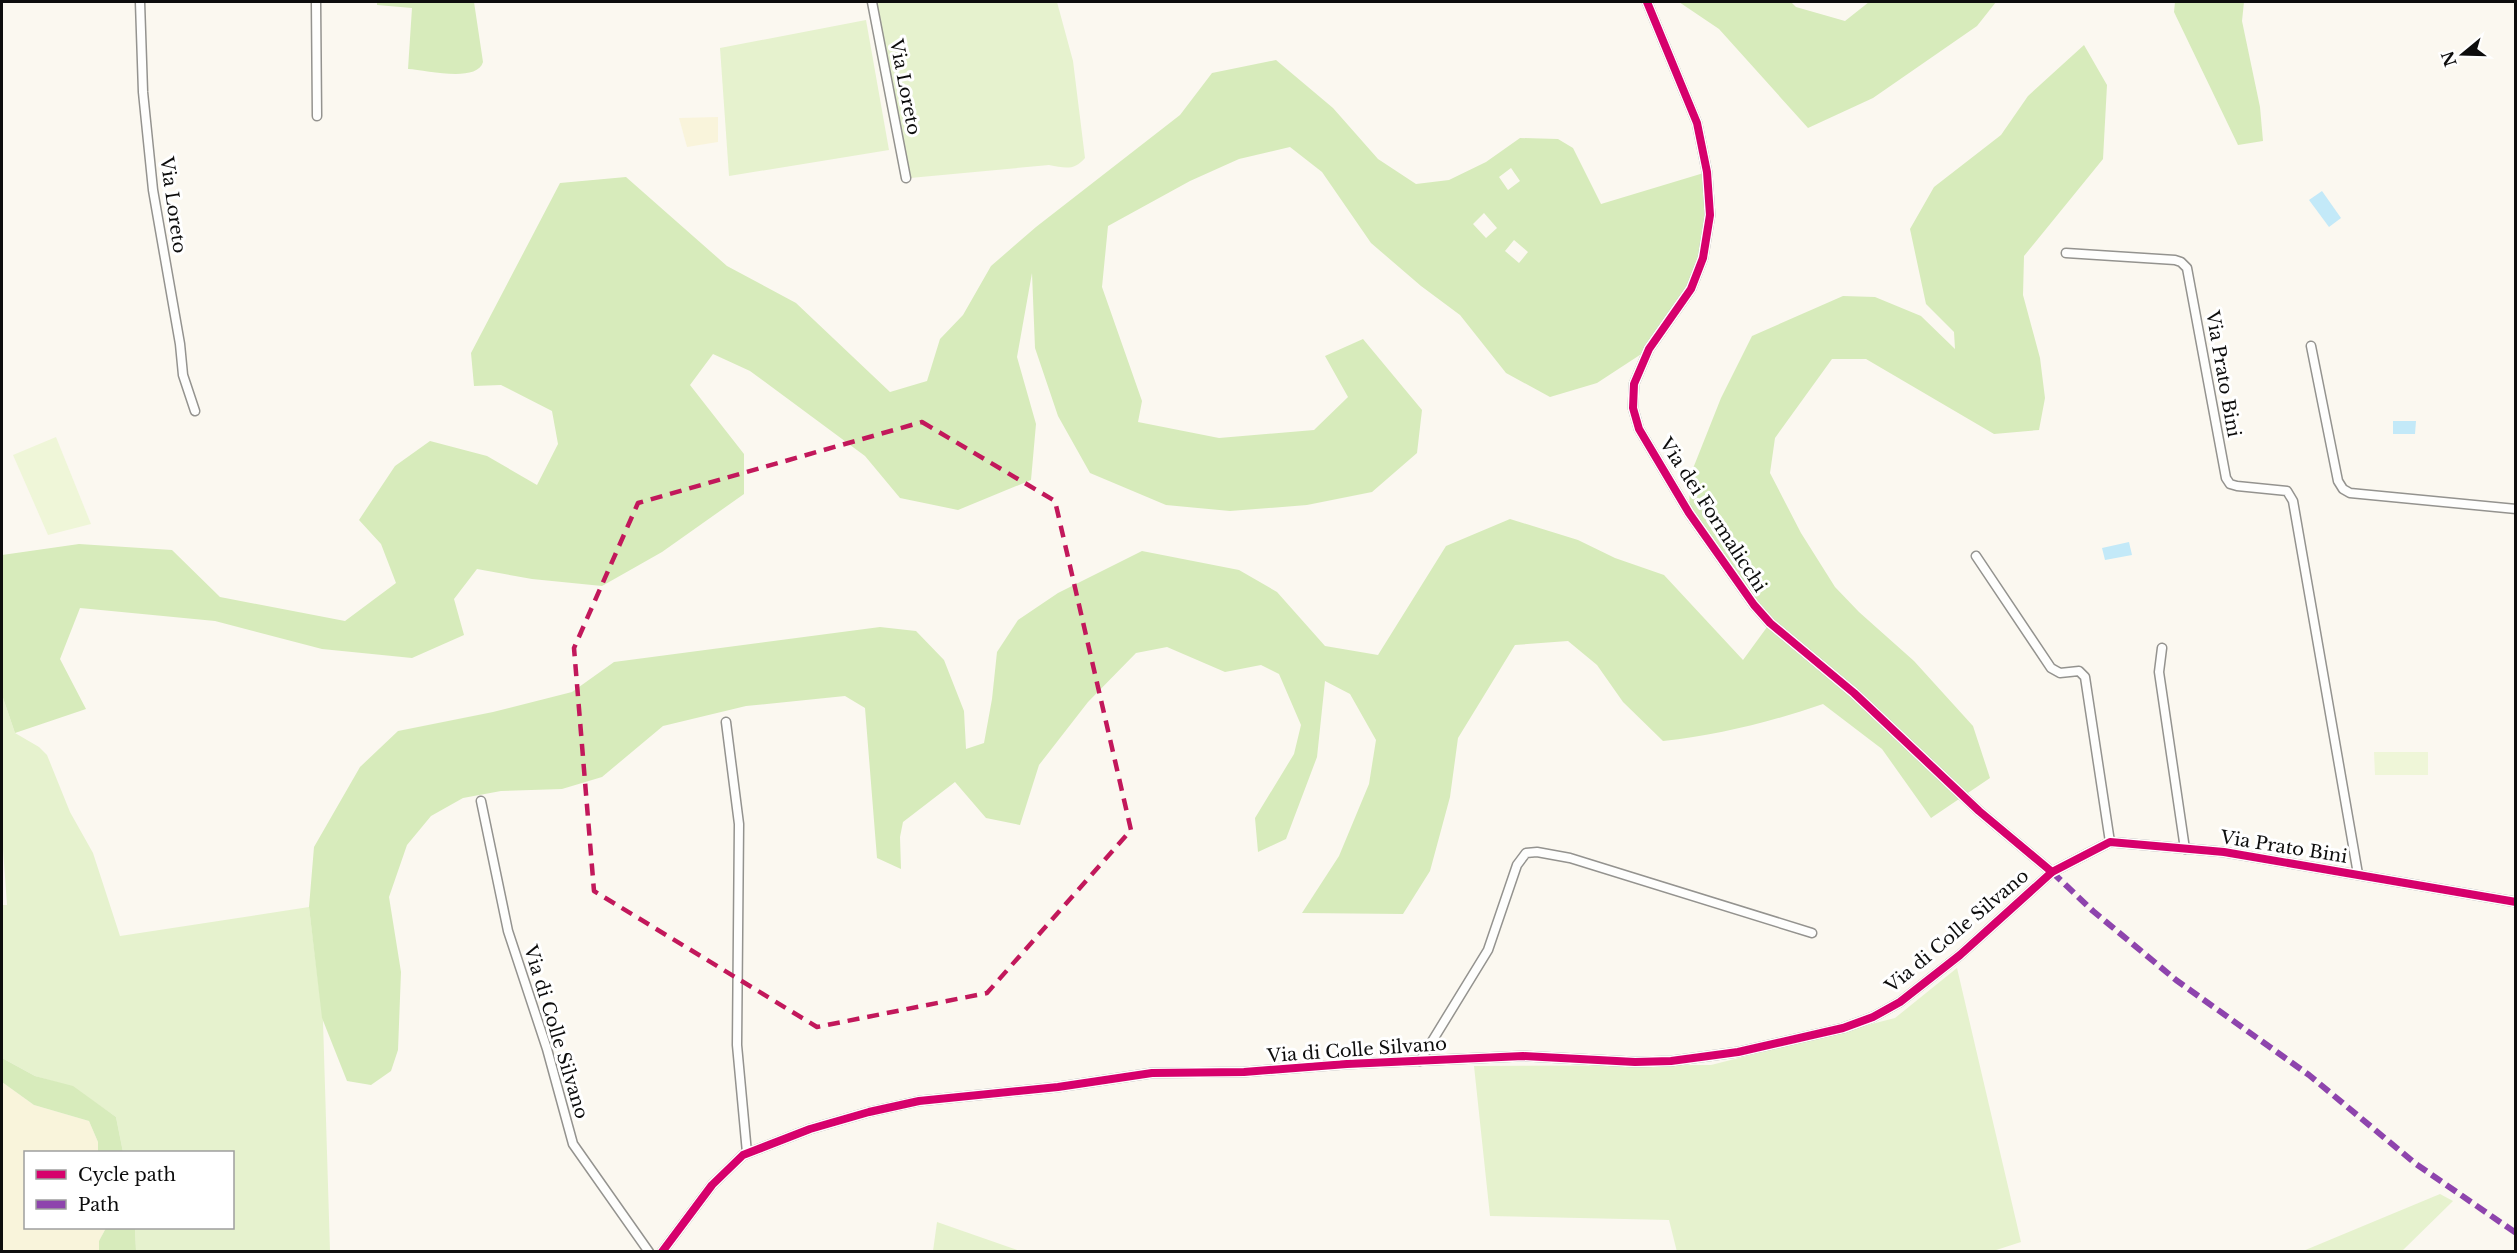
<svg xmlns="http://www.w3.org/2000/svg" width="2517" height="1253" font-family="'Libre Baskerville',serif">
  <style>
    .farmland { fill: #f9f4db }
    .green { fill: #e6f2ce }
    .forest { fill: #d7ebbb; fill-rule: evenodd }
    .pitch { fill: #eff6d8 }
    .water { fill: #c3e9f8 }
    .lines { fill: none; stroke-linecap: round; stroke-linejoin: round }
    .street-casing { stroke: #94938f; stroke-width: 11 }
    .street { stroke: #fefefd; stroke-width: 8 }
    .quiet { stroke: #8e44ad; stroke-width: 6; stroke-dasharray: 12 6; stroke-linecap: butt }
    .cycleway-casing { stroke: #fff; stroke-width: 11 }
    .cycleway { stroke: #d6006c; stroke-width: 8 }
    .marked { fill: none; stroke: #c2185b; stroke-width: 4.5; stroke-dasharray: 12 8; stroke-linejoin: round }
    .labels { text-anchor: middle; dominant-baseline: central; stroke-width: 6; stroke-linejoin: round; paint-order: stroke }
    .street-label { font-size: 18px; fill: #0d0d0d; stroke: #fff }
  </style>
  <rect width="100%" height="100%" fill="#fbf8f0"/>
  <g class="farmland">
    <path d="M718 117V142L687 147 679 118Z"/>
    <path d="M2 1082 34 1105 89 1121 98 1142V1152H26V1228H106L99 1241V1251H2Z"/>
  </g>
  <g class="green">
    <path d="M876 2H1057L1073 61 1085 158C1074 171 1065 168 1049 165L910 178Z"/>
    <path d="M866 20 889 150 729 176 720 48Z"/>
    <path d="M2 695 15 733 39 747 47 755 70 812 93 853 120 936 309 907 323 1021 330 1251H136L135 1228H232V1152H123L116 1117 73 1087 35 1076 2 1058V905H7L2 835Z"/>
    <path d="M1957 968 2021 1242 1990 1252H1677L1669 1220 1490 1216 1474 1066 1711 1065 1895 1018Z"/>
    <path d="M2440 1194 2453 1201 2402 1251H2303Z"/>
    <path d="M937 1222 1020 1251H933Z"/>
  </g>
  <g class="forest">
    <path d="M377 2H474L483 62C477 83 426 70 408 69L412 8 377 5Z"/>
    <path d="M1679 2H1791L1796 7 1845 21 1869 2H1996L1977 26 1873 98 1808 128 1719 29Z"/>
    <path d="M2175 2H2244L2242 21 2260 107 2263 141 2238 145 2174 12Z"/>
    <path d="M2084 45 2107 85 2103 159 2024 256 2023 295 2040 358 2045 398 2039 430 1994 434 1866 359H1832L1775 438 1770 473 1801 533 1835 587 1859 612 1914 661 1973 726 1990 778 1931 818 1882 749 1823 704C1770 722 1719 735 1663 741L1623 702 1597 665 1568 641 1515 645 1458 738 1450 797 1430 871 1403 914 1302 913 1339 856 1369 784 1376 740 1350 694 1325 681 1317 757 1286 839 1258 852 1255 818 1294 754 1301 725 1279 674 1261 665 1225 672 1167 647 1136 653 1088 702 1039 765 1020 825 986 818 955 782 903 822 900 837 901 869 877 858 865 708 845 696 746 706 663 726 602 777 562 789 501 791 463 798 431 816 407 845 389 897 401 972 398 1050 391 1071 371 1085 347 1081 322 1018 309 907 314 847 360 767 398 731 493 712 572 692 614 662 880 627 916 631 944 660 964 711 966 749 984 743 992 699 997 652 1018 620 1058 593 1142 551 1239 570 1277 592 1325 646 1378 655 1446 546 1510 519 1578 540 1615 558 1664 575 1743 660 1770 623 1689 513 1690 476 1721 398 1752 336 1843 296 1875 297 1921 316 1955 349 1954 332 1926 304 1910 229 1934 187 2001 135 2028 96Z"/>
    <path d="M1276 60 1333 108 1378 159 1416 184 1449 180 1486 162 1520 138 1558 139 1573 148 1601 204 1707 172 1709 199 1696 277 1649 349 1597 383 1550 397 1506 373 1460 315 1421 286 1371 243 1322 172 1290 147 1239 159 1190 181 1108 226 1102 287 1142 401 1138 422 1219 438 1314 430 1348 397 1325 356 1363 339 1422 410 1417 453 1372 492 1307 505 1230 511 1166 505 1090 473 1058 416 1035 348 1032 273 1017 357 1036 424 1031 480 958 510 900 498 865 456 750 371 713 354 690 385 744 454V494L662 552 602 586 532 579 477 569 454 599 464 635 412 658 322 649 215 621 80 608 60 659 86 709 15 733 2 695V555L79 544 172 550 220 597 345 621 396 583 381 544 359 520 395 466 430 441 487 456 537 485 558 444 552 411 501 385 474 386 471 353 560 183 626 177 727 266 796 303 890 392 927 381 940 339 963 315 991 266 1036 227 1180 115 1212 73ZM1511 168 1520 181 1508 190 1499 177ZM1484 213 1497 228 1486 238 1473 224ZM1514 240 1528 252 1519 263 1505 251Z"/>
    <path d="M2 1058 35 1076 73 1086 116 1117 123 1152H98V1142L89 1121 34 1105 2 1082Z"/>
    <path d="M106 1228H135L136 1251H99V1241Z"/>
  </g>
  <g class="pitch">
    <path d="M56 437 91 524 48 535 13 455Z"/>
    <path d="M2374 752H2428V775H2375Z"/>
  </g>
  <g class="water">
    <path d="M2322 191 2341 218 2329 227 2309 200Z"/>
    <path d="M2393 421H2416L2415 434H2393Z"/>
    <path d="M2129 542 2132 555 2105 560 2102 548Z"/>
  </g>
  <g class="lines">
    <defs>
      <g id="street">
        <path d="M140 2 143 92 153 190 180 344 183 375 195 411"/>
        <path d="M316 2 317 116"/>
        <path d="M872 2 906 178"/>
        <path d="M1647 2 1697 123 1707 172 1710 215 1703 258 1691 289 1649 349 1634 384 1633 408 1639 429 1689 513 1754 605 1770 623 1854 693 1979 811 2052 872"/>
        <path d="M2066 253 2175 260 2181 262 2187 268 2226 478 2230 484 2237 486 2287 491 2293 501 2358 874"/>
        <path d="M2311 346 2338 481 2343 489 2350 493 2516 509"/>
        <path d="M1976 556 2051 668 2060 673 2079 671 2085 677 2110 842"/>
        <path d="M2162 648 2159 672 2185 849"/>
        <path d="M726 722 739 824 737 1045 747 1153"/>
        <path d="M481 801 508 931 547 1049 573 1144 649 1252"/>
        <path d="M1420 1061 1488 950 1517 865 1526 853 1537 852 1570 858 1812 933"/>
        <path d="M662 1252 712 1185 743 1155 810 1129 869 1112 919 1101 1058 1087 1152 1073 1244 1072 1347 1064 1523 1056 1635 1062 1671 1061 1738 1052 1843 1028 1873 1017 1900 1002 1960 955 2052 872 2110 842 2224 852 2516 902"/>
      </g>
    </defs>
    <use href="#street" class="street-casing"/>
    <use href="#street" class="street"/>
    <path class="quiet" d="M2052 872 2093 911 2176 980 2309 1075 2416 1164 2516 1233"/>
    <defs>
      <g id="cycleway">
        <path d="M1647 2 1697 123 1707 172 1710 215 1703 258 1691 289 1649 349 1634 384 1633 408 1639 429 1689 513 1754 605 1770 623 1854 693 1979 811 2052 872"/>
        <path d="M662 1252 712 1185 743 1155 810 1129 869 1112 919 1101 1058 1087 1152 1073 1244 1072 1347 1064 1523 1056 1635 1062 1671 1061 1738 1052 1843 1028 1873 1017 1900 1002 1960 955 2052 872 2110 842 2224 852 2516 902"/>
      </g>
    </defs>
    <use href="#cycleway" class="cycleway-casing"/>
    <use href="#cycleway" class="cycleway"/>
  </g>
  <path class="marked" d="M922 422 1055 501 1131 830 987 993 817 1027 594 891 574 648 638 503Z"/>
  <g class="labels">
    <g class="street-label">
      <text transform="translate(905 87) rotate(79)">Via Loreto</text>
      <text transform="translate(173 205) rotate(82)">Via Loreto</text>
      <text transform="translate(2223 374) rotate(80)">Via Prato Bini</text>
      <text transform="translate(1713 515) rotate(57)">Via dei Formalicchi</text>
      <text transform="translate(2284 847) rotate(9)">Via Prato Bini</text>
      <text transform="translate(1957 931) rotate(-40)">Via di Colle Silvano</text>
      <text transform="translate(556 1032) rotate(73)">Via di Colle Silvano</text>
      <text transform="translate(1357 1050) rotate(-4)">Via di Colle Silvano</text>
    </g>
  </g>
  <rect width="2517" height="1253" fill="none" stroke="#0d0d0d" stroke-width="6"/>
  <rect x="24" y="1151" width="210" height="78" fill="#ffffff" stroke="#9e9e9e" stroke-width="1.5"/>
  <rect x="36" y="1170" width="30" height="9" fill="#d6006c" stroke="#9e9e9e" stroke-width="1.5"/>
  <text x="78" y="1181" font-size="18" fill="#0d0d0d">Cycle path</text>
  <rect x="36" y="1200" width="30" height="9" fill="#8e44ad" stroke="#9e9e9e" stroke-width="1.5"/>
  <text x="78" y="1211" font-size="18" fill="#0d0d0d">Path</text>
  <g transform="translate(2463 54) rotate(251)" stroke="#ffffff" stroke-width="4.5" paint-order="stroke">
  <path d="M0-4.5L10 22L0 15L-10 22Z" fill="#0d0d0d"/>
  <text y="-9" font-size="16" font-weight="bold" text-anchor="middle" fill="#0d0d0d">N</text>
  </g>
</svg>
